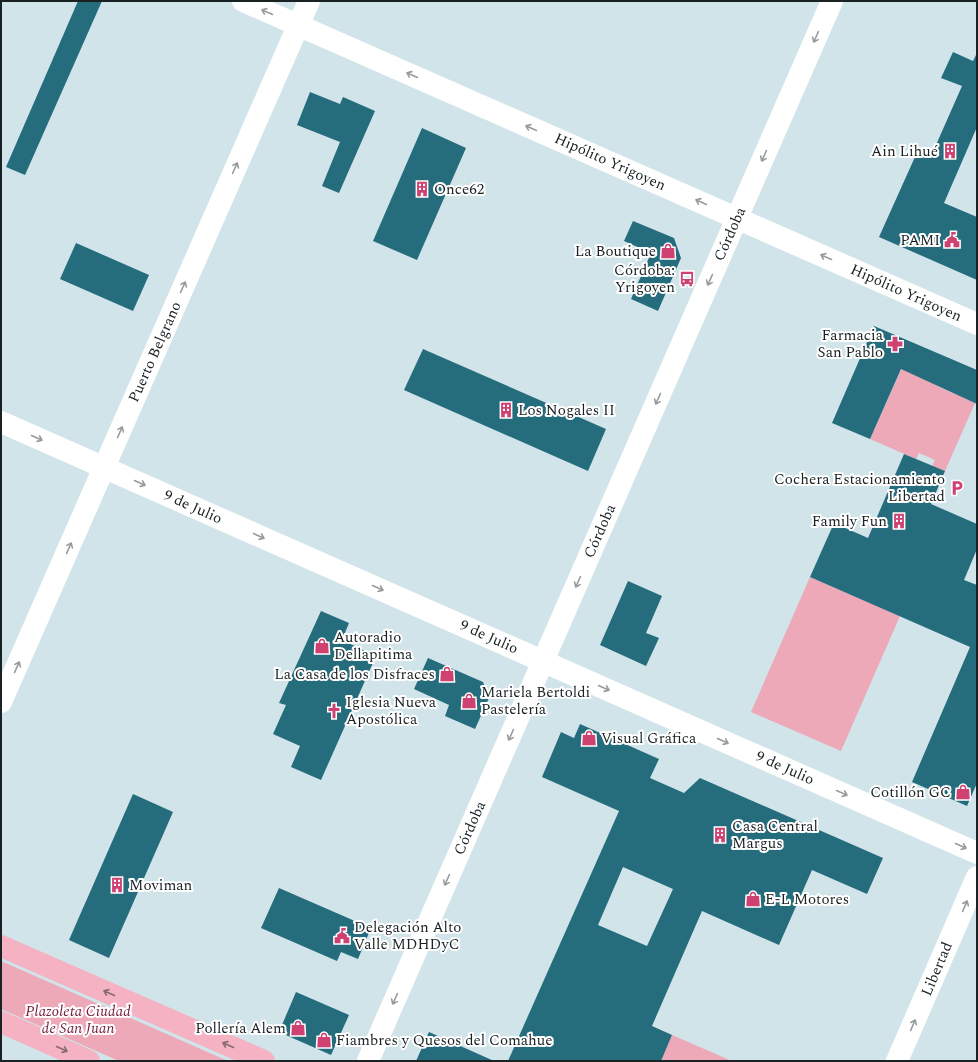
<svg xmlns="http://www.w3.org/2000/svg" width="978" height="1062" font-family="Spectral,serif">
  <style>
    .green { fill: #eda9b8 }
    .building { fill: #256c7d; fill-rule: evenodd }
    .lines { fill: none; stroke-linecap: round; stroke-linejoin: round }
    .minor { stroke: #fff; stroke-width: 22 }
    .major { stroke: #f4b2c3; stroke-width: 22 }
    .oneway { stroke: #989b9c }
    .oneway2 { stroke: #866a73 }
    .labels { text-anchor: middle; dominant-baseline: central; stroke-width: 4; stroke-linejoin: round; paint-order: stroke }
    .poi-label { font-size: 15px; fill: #192123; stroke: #fff; text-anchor: start }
    .street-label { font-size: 15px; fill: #192123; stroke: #fff }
    .park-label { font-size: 15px; font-style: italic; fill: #78223f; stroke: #fff }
  </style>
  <rect width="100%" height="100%" fill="#d0e4e9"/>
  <g class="green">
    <path d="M913 343 947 358 935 385 975 403 945 471 932 466 935 460 919 453 916 459 870 439Z"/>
    <path d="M810 577 900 616 841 751 751 712Z"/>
    <path d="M1 961 228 1061H119L1 1009Z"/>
    <path d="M672 1035 732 1061H661Z"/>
  </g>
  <g class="building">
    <path d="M78 1H102L25 175 6 167Z"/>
    <path d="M953 52 973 61 977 53V127L944 203 977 217V280L879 237 919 148 932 154 962 86 941 78Z"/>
    <path d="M310 92 340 104 343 97 375 111 339 193 322 186 340 142 297 125Z"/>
    <path d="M422 128 466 148 417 260 373 241Z"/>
    <path d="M633 221 674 238 681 258 658 311 631 299 651 253 624 241Z"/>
    <path d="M76 243 149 275 133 311 60 279Z"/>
    <path d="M874 326 977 370V404L901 369 870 439 832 423Z"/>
    <path d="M423 349 606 429 588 471 404 390Z"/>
    <path d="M904 454 945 471 931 504 977 524V549L964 580 977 585V783L967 806 912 782 970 647 810 577 834 523 868 538Z"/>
    <path d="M628 581 662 596 646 633 659 638 646 666 600 645Z"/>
    <path d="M321 611 349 623 342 640 376 656 321 780 291 767 300 746 273 734 286 705 279 703Z"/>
    <path d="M428 658 483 682 489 698 475 729 445 716 449 705 414 689Z"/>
    <path d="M580 724 659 759 650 778 684 793 700 778 883 858 867 894 812 870 779 945 702 911 652 1026 672 1035 661 1061H508L619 811 542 777 561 732 574 738ZM623 867 673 889 647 946 598 925Z"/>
    <path d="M133 794 173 812 109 958 69 940Z"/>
    <path d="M279 888 371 928 358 959 341 952 337 961 261 928Z"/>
    <path d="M296 992 349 1015 331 1055 279 1032Z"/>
    <path d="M429 1032 494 1061H416Z"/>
  </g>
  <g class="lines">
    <g class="minor">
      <path d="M243 1 977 324"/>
      <path d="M1 422 977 853"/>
      <path d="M1 702 309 1"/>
      <path d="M368 1061 832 1"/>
      <path d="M897 1061 977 877"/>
    </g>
    <g class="major">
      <path d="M1 946 264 1061"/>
      <path d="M1 1022 89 1061"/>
    </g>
  </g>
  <defs><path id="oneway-shaft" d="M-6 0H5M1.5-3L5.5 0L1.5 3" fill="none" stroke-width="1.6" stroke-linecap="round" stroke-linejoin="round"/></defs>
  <g class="oneway">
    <use href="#oneway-shaft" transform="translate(267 12) rotate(-156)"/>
    <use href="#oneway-shaft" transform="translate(816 37) rotate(114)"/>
    <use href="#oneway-shaft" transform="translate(412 75) rotate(-156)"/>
    <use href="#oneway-shaft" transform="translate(531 128) rotate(-156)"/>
    <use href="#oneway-shaft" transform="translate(764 156) rotate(114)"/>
    <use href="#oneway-shaft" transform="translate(235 168) rotate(-66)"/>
    <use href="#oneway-shaft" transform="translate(701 202) rotate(-156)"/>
    <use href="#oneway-shaft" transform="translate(826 257) rotate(-156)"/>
    <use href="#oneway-shaft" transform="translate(710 280) rotate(114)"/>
    <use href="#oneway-shaft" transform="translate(183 287) rotate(-66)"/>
    <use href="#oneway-shaft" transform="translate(658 399) rotate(114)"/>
    <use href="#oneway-shaft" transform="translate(120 432) rotate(-66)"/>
    <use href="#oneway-shaft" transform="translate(37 438) rotate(24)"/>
    <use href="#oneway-shaft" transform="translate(140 483) rotate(24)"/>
    <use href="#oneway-shaft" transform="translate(259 536) rotate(24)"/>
    <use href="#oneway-shaft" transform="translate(69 548) rotate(-66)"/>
    <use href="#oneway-shaft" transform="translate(578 582) rotate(114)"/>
    <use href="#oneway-shaft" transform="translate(378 588) rotate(24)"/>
    <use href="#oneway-shaft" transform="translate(17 667) rotate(-66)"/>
    <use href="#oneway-shaft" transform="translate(604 688) rotate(24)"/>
    <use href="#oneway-shaft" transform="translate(511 735) rotate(114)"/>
    <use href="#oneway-shaft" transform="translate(723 741) rotate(24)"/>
    <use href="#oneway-shaft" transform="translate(842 793) rotate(24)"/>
    <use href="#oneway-shaft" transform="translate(961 846) rotate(24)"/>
    <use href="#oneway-shaft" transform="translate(447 880) rotate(114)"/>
    <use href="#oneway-shaft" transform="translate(965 906) rotate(-67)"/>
    <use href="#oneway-shaft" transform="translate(395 999) rotate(114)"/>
    <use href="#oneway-shaft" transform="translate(913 1025) rotate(-67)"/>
  </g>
  <g class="oneway2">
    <use href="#oneway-shaft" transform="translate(109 993) rotate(-156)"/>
    <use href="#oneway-shaft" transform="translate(228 1045) rotate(-156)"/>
    <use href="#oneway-shaft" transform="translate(62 1049) rotate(24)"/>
  </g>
  <defs>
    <symbol id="building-bare" viewBox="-9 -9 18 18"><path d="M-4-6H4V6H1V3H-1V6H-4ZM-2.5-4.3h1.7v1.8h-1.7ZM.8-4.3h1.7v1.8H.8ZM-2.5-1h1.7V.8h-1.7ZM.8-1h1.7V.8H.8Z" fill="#ce4170" stroke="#fff" stroke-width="2.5" paint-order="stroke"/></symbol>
    <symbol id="civic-bare" viewBox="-9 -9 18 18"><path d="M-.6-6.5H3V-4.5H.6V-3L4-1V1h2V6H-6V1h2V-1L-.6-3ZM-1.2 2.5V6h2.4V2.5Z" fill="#ce4170" stroke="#fff" stroke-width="2.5" paint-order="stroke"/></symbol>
    <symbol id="shop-bare" viewBox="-9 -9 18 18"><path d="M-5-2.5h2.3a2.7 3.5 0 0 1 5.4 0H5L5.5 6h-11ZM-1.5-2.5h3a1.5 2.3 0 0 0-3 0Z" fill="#ce4170" stroke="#fff" stroke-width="2.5" paint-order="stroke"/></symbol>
    <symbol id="bus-bare" viewBox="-9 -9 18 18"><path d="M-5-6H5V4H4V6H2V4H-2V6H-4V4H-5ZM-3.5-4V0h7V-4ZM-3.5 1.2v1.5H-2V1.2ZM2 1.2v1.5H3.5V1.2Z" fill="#ce4170" stroke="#fff" stroke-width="2.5" paint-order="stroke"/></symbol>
    <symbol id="pharmacy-bare" viewBox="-9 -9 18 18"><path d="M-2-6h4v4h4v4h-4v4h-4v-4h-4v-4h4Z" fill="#ce4170" stroke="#fff" stroke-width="2.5" paint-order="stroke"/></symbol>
    <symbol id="parking-bare" viewBox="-9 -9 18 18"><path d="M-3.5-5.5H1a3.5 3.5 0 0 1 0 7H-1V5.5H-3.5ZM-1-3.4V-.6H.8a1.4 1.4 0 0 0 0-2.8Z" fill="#ce4170" stroke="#fff" stroke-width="2.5" paint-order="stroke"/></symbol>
    <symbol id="church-bare" viewBox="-9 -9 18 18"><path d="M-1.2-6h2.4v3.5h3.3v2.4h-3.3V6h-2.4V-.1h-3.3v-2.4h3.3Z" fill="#ce4170" stroke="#fff" stroke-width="2.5" paint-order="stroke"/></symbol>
  </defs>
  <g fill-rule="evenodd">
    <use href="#building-bare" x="939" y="140" width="22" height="22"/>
    <use href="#building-bare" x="411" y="178" width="22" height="22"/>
    <use href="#civic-bare" x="941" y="229" width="22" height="22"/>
    <use href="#shop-bare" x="657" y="240" width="22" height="22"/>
    <use href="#bus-bare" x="676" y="268" width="22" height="22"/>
    <use href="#pharmacy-bare" x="884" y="333" width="22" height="22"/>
    <use href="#building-bare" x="495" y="399" width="22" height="22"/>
    <use href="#parking-bare" x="946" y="477" width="22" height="22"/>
    <use href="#building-bare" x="888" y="510" width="22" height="22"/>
    <use href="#shop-bare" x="311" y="635" width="22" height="22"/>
    <use href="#shop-bare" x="436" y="663" width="22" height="22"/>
    <use href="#shop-bare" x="458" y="690" width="22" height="22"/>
    <use href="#church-bare" x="323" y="700" width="22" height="22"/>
    <use href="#shop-bare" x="578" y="727" width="22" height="22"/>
    <use href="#shop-bare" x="952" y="781" width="22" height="22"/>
    <use href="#building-bare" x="709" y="824" width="22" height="22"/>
    <use href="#building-bare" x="106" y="874" width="22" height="22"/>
    <use href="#shop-bare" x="742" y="888" width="22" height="22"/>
    <use href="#civic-bare" x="331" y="925" width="22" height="22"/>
    <use href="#shop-bare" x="287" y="1017" width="22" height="22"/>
    <use href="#shop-bare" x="313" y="1029" width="22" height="22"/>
  </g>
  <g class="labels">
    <g class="poi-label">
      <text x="938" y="151" text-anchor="end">Ain Lihué</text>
      <text x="434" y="189">Once62</text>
      <text x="940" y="240" text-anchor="end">PAMI</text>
      <text x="656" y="251" text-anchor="end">La Boutique</text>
      <text x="675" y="270" text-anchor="end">Córdoba:<tspan x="675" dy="17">Yrigoyen</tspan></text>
      <text x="883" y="335" text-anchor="end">Farmacia<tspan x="883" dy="17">San Pablo</tspan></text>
      <text x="518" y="410">Los Nogales II</text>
      <text x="945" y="479" text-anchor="end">Cochera Estacionamiento<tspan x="945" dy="17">Libertad</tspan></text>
      <text x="887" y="521" text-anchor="end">Family Fun</text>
      <text x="334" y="637">Autoradio<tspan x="334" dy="17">Dellapitima</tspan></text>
      <text x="435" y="674" text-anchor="end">La Casa de los Disfraces</text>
      <text x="481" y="692">Mariela Bertoldi<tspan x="481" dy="17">Pastelería</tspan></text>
      <text x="346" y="702">Iglesia Nueva<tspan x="346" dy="17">Apostólica</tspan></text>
      <text x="601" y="738">Visual Gráfica</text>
      <text x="951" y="792" text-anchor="end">Cotillón GC</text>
      <text x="732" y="826">Casa Central<tspan x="732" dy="17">Margus</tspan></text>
      <text x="129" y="885">Moviman</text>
      <text x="765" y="899">E-L Motores</text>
      <text x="354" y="927">Delegación Alto<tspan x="354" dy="17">Valle MDHDyC</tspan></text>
      <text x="286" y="1028" text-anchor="end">Pollería Alem</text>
      <text x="336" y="1040">Fiambres y Quesos del Comahue</text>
    </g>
    <g class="street-label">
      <text transform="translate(610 162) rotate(24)">Hipólito Yrigoyen</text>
      <text transform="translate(730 234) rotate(-66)">Córdoba</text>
      <text transform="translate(906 293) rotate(24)">Hipólito Yrigoyen</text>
      <text transform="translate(155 352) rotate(-66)">Puerto Belgrano</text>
      <text transform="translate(193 507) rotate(24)">9 de Julio</text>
      <text transform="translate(600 531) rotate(-66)">Córdoba</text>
      <text transform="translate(489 637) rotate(24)">9 de Julio</text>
      <text transform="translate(785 768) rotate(24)">9 de Julio</text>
      <text transform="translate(470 828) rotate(-66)">Córdoba</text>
      <text transform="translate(937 969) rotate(-67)">Libertad</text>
    </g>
    <g class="park-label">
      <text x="78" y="1011">Plazoleta Ciudad<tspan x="78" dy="17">de San Juan</tspan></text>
    </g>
  </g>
  <rect width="978" height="1062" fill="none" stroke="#192123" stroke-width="4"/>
</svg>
